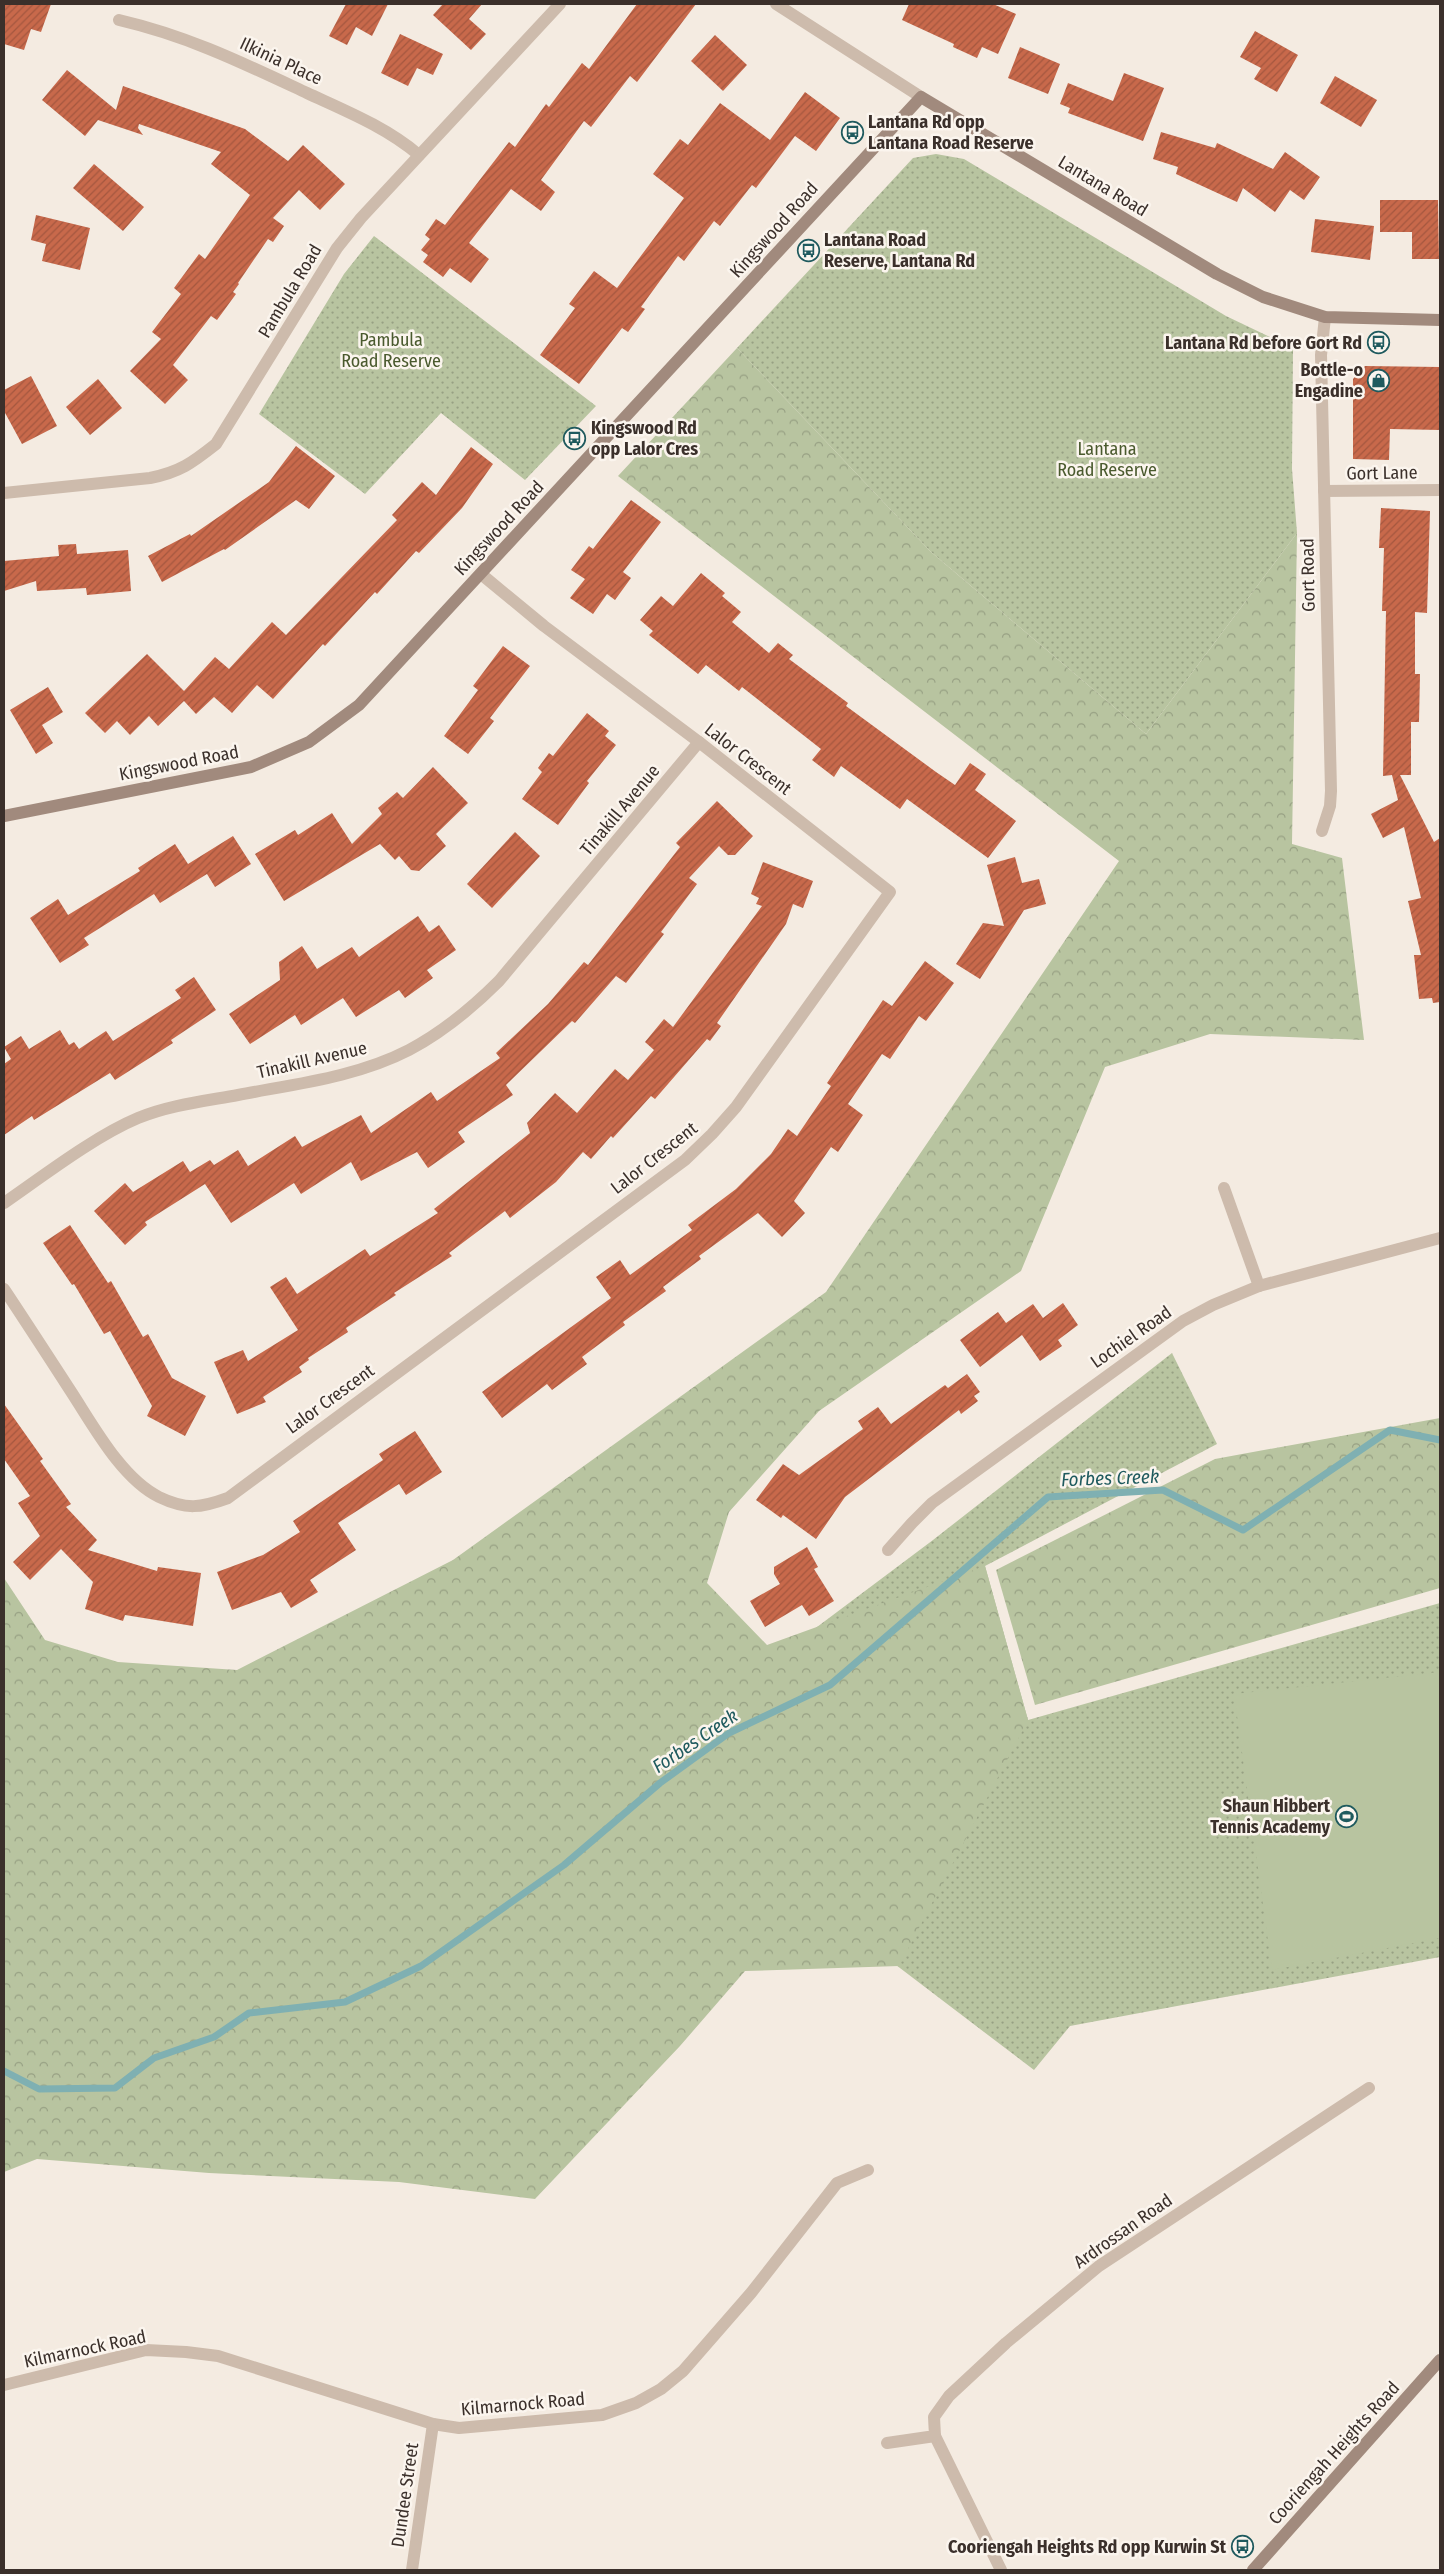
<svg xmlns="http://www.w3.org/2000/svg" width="1444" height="2574" font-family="'Fira Sans Condensed',sans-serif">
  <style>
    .grass { fill: url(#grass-dots) }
    .forest { fill: url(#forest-crowns) }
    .garden { fill: #b8c4a0 }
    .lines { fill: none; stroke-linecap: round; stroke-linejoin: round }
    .stream { stroke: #7fb0b2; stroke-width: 7 }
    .building { fill: url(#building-hatch) }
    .street { stroke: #cdbbac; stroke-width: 12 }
    .secondary { stroke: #a18a7d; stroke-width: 12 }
    .labels { text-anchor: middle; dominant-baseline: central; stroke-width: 5; stroke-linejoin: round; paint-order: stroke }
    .street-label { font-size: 18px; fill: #3b302b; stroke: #fbf5ee }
    .poi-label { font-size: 18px; font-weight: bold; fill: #3b302b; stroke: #fbf5ee; text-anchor: end }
    .park-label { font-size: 18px; fill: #4a5a2e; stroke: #fbf5ee }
    .water-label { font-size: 19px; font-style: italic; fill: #1f5a5e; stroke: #fbf5ee }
  </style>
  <defs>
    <pattern id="grass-dots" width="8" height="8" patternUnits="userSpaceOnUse" patternTransform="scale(1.25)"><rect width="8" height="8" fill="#b8c4a0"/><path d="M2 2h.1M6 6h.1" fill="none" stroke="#97a083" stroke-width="1.8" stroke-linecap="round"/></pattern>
    <pattern id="forest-crowns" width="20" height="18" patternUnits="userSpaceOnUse" patternTransform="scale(1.25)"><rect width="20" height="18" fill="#b8c4a0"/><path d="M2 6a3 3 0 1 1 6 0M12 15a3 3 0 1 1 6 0" fill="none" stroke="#97a083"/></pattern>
    <pattern id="building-hatch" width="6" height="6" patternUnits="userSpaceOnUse" patternTransform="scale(1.25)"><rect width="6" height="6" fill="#c8694b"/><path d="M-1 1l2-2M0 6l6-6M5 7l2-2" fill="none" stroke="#a4573f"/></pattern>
  </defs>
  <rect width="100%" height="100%" fill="#f4ebe1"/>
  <g class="grass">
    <path d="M936 154 964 159 1226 316 1293 348 1292 469 1297 533 1146 734 931 552 737 348 913 158Z"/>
    <path d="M374 236 596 406 525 480 441 413 365 494 259 414 344 274Z"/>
    <path d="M1172 1353 1217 1444 985 1566 1028 1720 1440 1603V1957L1070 2026 1034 2070 633 1765 933 1540Z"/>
  </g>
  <g class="forest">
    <path d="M737 348 931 552 1146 734 1297 533 1292 844 1342 858 1364 1040 1210 1034 1105 1067 1021 1271 819 1411 729 1512 707 1583 767 1645 985 1566 1028 1720 899 1966 745 1971 680 2046 535 2199 399 2182 209 2173 37 2159 4 2172V1578L45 1640 118 1662 237 1670 453 1560 826 1292 1119 861 618 476Z"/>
    <path d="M1440 1418V1588L1035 1705 996 1570 1215 1459Z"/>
  </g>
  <path class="garden" d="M1440 1672V1938L1272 1970 1234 1694Z"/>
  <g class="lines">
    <path class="stream" d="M4 2071 39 2089 115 2088 154 2058 214 2037 249 2013 345 2002 421 1966 564 1865 660 1783 729 1733 830 1685 1048 1497 1163 1490 1243 1530 1390 1430 1440 1440"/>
  </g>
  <g class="building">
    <path d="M4 4H51L41 32 31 29 24 50 4 44Z"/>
    <path d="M346 4H388L372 36 356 27 347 45 329 36Z"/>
    <path d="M443 4H482L469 19 486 34 471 50 433 15Z"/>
    <path d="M637 4H696L637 82 630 76 591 127 584 121 541 180 555 192 541 211 511 189 469 243 489 259 471 283 450 268 443 277 423 262 428 255 421 250 430 239 425 235 436 219 445 225 509 142 515 147 546 104 549 107 582 63 589 69Z"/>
    <path d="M909 4H993L1016 14 998 54 982 47 977 58 953 47 954 44 902 20Z"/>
    <path d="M1255 31 1298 55 1277 92 1254 79 1261 68 1240 57Z"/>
    <path d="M400 34 443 54 433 75 417 68 408 86 381 73Z"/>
    <path d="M715 35 747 65 723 91 691 61Z"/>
    <path d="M1020 47 1060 64 1048 94 1008 78Z"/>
    <path d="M67 70 116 110 123 86 245 129 288 161 303 145 345 184 320 210 299 190 273 218 284 226 273 242 268 239 238 283 239 284 233 292 236 294 217 320 211 316 173 365 188 380 165 404 130 371 161 339 152 332 181 294 174 288 199 254 205 259 250 195 211 164 221 152 139 124 138 128 143 135 98 120 85 136 42 100Z"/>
    <path d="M1124 73 1164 88 1143 141 1068 113 1070 108 1060 104 1068 83 1113 101Z"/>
    <path d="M1335 76 1377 100 1361 127 1320 103Z"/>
    <path d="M805 92 840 118 816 151 795 136 756 188 752 185 720 226 714 221 684 261 678 256 641 307 645 309 628 332 622 328 579 384 540 355 575 308 569 304 594 271 617 288 684 198 653 174 680 139 688 145 720 103 770 140Z"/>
    <path d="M1161 132 1215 148 1217 143 1273 169 1285 152 1320 177 1304 200 1290 190 1275 212 1243 188 1237 202 1176 174 1178 167 1153 159Z"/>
    <path d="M94 164 144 207 123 231 73 188Z"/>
    <path d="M1380 200H1438L1439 259H1412V232H1380Z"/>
    <path d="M36 215 90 228 80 270 42 261 46 244 31 240Z"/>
    <path d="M1315 219 1374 226 1370 260 1311 252Z"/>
    <path d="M1365 366 1440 367V430L1390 429 1389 460 1353 459V379Z"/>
    <path d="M31 376 57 426 22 444 4 411V390Z"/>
    <path d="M98 379 122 408 90 435 66 407Z"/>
    <path d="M296 446 335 476 309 509 296 500 225 550 224 549 162 582 148 556 190 534 191 536 269 482Z"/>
    <path d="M471 447 493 464 462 508 419 553 416 551 377 594 375 592 325 646 323 644 273 699 257 685 232 713 214 697 196 714 184 701 158 726 149 716 130 735 117 721 105 733 85 713 147 654 184 691 215 657 229 669 272 622 286 635 397 520 392 515 422 482 436 495Z"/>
    <path d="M631 500 661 522 623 572 631 578 615 600 607 594 593 614 570 598 585 579 571 570 589 546 593 549Z"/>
    <path d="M1381 508 1430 511 1427 613 1415 612V674H1420L1419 722H1411V775H1400L1434 842 1440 838V1002L1433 1003 1432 998 1419 999 1414 955H1421L1408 901 1421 898 1404 827 1383 838 1371 814 1398 800 1392 775 1383 776 1386 611H1382L1384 548H1379Z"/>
    <path d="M76 544 77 554 128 550 131 591 87 595 86 588 37 591 36 581 4 591V561L59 556 58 545Z"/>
    <path d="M701 573 725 593 722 596 741 612 732 622 769 653 778 643 793 655 789 659 848 703 846 706 936 772 955 785 970 763 986 774 975 790 1016 821 988 858 907 799 900 809 841 766 834 777 812 760 821 749 742 687 739 691 706 665 698 674 649 635 653 631 640 620 661 596 673 606Z"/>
    <path d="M503 646 530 666 490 718 494 721 468 754 444 736 478 690 473 686Z"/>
    <path d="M48 687 63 712 42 725 53 743 36 754 10 710Z"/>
    <path d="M587 713 609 731 605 736 616 745 587 781 589 783 558 825 522 799 542 772 538 768 549 753 553 756Z"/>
    <path d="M433 767 468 803 436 834 446 846 419 871 411 870 399 856 395 860 380 844 284 901 255 854 295 830 298 835 332 813 352 844 382 814 378 808 397 792 403 798Z"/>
    <path d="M717 801 753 836 735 855H728L719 846 689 878 697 884 661 932 664 934 626 983 616 976 575 1023 572 1021 506 1085 513 1095 458 1132 465 1142 428 1168 417 1152 361 1181 351 1162 301 1194 294 1183 231 1223 205 1184 145 1222 147 1225 125 1245 94 1211 125 1183 133 1192 183 1161 190 1172 210 1160 214 1165 238 1150 248 1166 295 1136 302 1147 361 1115 371 1133 431 1092 437 1101 500 1058 496 1053 548 1004 584 962 588 965 680 847 676 843Z"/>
    <path d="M515 832 540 856 492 908 467 884Z"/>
    <path d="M233 836 251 864 215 887 207 874 160 903 154 894 84 938 89 945 60 963 30 918 58 899 68 915 140 871 138 868 175 844 188 864Z"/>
    <path d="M1015 857 1022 883 1039 879 1046 904 1024 910 980 979 956 964 983 923 1004 926 987 865Z"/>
    <path d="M763 862 813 881 803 908 793 904 786 924 717 1023 721 1026 710 1041 707 1039 655 1099 651 1096 613 1138 611 1136 591 1159 583 1152 556 1182 510 1218 505 1211 449 1253 452 1256 394 1293 396 1295 346 1328 348 1332 308 1358 309 1360 299 1367 302 1372 263 1397 266 1402 237 1414 214 1362 243 1350 248 1361 298 1330 270 1287 286 1277 297 1294 365 1249 370 1256 438 1213 434 1209 530 1133 527 1123 555 1093 577 1113 615 1069 628 1080 654 1050 645 1042 664 1019 673 1027 762 906 756 904 759 898 751 894Z"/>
    <path d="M418 916 429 932 439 925 456 950 427 970 433 978 405 998 399 990 356 1017 343 998 301 1025 295 1015 250 1044 229 1014 280 980 279 962 302 946 317 969 352 947 359 957Z"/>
    <path d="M925 961 954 983 926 1021 919 1016 890 1059 882 1054 848 1104 863 1115 838 1152 831 1147 794 1201 805 1213 782 1237 758 1213 699 1256 701 1259 663 1287 666 1291 623 1322 625 1325 582 1357 587 1364 552 1390 547 1384 502 1418 482 1392 611 1298 596 1277 620 1260 630 1275 692 1230 688 1225 736 1189 771 1154 788 1129 797 1136 831 1086 827 1083 883 1000 892 1006Z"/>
    <path d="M194 977 216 1010 171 1040 173 1043 115 1080 110 1073 34 1120 32 1116 4 1135V1064L11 1059 4 1047 21 1036 29 1049 60 1030 69 1045 74 1042 79 1049 106 1031 113 1041 181 998 175 990Z"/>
    <path d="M70 1225 108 1283 111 1281 143 1337 148 1334 172 1378 206 1396 185 1436 147 1416 152 1406 110 1331 104 1334 74 1284 72 1285 43 1243Z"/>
    <path d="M1063 1303 1078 1325 1058 1340 1062 1346 1040 1361 1022 1335 980 1367 960 1340 998 1312 1006 1323 1033 1304 1043 1318Z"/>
    <path d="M967 1374 980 1392 974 1396 978 1401 961 1414 959 1410 845 1497 816 1539 783 1515 781 1518 756 1500 783 1464 799 1475 863 1429 858 1421 878 1407 891 1424 945 1385 948 1388Z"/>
    <path d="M4 1404 43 1459 40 1461 71 1504 66 1507 97 1540 88 1550 157 1571 158 1567 201 1573 193 1626 125 1615 123 1621 85 1609 93 1582 61 1549 30 1580 13 1562 40 1536 18 1503 30 1496 4 1459Z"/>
    <path d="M415 1431 442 1472 406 1495 399 1484 338 1523 356 1550 310 1580 318 1592 291 1608 281 1592 232 1610 217 1572 263 1555 300 1532 293 1521 383 1460 379 1454Z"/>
    <path d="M807 1547 818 1567 814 1569 834 1601 809 1616 802 1605 765 1627 750 1601 780 1584 774 1574V1567Z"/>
  </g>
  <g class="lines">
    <g class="street">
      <path d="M776 4 921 97"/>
      <path d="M119 20C188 36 243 63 307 93 346 111 386 127 419 155"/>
      <path d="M1324 491 1440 490"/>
      <path d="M4 493 150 478C180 472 192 463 216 444L337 248 361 218 560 4"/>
      <path d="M1322 831 1330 806 1331 791 1321 355 1325 317"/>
      <path d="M1224 1188 1259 1286"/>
      <path d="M4 1203C43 1176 95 1136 138 1118 169 1105 205 1101 238 1095 295 1084 357 1077 409 1050 443 1032 472 1008 499 981L699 742"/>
      <path d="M4 1289C26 1322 48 1356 70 1390 93 1425 121 1478 159 1497 186 1510 201 1508 228 1498L685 1160 712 1134 736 1107 890 892 699 742 544 626 481 574"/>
      <path d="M888 1550 912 1523 932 1503 1183 1321 1213 1305 1259 1286 1440 1238"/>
      <path d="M4 2385 146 2350 186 2352 218 2356 433 2424 459 2428 602 2415 636 2403 661 2389 683 2371 751 2293 837 2183 868 2170"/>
      <path d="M935 2436 1001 2570"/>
      <path d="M887 2443 935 2436 934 2417 949 2396 1006 2343 1099 2266 1369 2088"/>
      <path d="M412 2570 433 2424"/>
    </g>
    <g class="secondary">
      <path d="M4 816 251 767 309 742 359 705 921 97 1217 274 1263 297 1325 317 1440 320"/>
      <path d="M1253 2570 1440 2360"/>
    </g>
  </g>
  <defs>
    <symbol id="bus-ring" viewBox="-11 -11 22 22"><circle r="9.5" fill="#fbf5ee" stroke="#1f5a5e" stroke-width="1.5"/><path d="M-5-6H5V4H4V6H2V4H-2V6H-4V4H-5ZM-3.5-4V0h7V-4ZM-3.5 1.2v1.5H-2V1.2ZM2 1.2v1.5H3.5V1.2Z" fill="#1f5a5e"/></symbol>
    <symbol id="shop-ring" viewBox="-11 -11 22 22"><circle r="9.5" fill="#fbf5ee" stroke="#1f5a5e" stroke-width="1.5"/><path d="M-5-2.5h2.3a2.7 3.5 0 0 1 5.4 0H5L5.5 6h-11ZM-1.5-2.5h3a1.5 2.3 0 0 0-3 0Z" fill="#1f5a5e"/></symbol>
    <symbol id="stadium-ring" viewBox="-11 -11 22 22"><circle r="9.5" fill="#fbf5ee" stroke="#1f5a5e" stroke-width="1.5"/><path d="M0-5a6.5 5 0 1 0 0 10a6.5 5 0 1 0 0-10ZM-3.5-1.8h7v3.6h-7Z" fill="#1f5a5e"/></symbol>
  </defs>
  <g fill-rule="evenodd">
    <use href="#bus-ring" x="840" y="120" width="25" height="25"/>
    <use href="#bus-ring" x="796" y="238" width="25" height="25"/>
    <use href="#bus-ring" x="1366" y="330" width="25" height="25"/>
    <use href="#shop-ring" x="1366" y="368" width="25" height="25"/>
    <use href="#bus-ring" x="562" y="426" width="25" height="25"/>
    <use href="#stadium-ring" x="1334" y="1804" width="25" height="25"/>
    <use href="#bus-ring" x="1230" y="2534" width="25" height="25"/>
  </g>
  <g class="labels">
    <g class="street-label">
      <text transform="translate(281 61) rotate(25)">Ilkinia Place</text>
      <text transform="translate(1103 186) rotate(31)">Lantana Road</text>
      <text transform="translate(774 230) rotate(-48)">Kingswood Road</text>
      <text transform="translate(290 291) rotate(-59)">Pambula Road</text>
      <text transform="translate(1382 473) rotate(-1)">Gort Lane</text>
      <text transform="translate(499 528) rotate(-47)">Kingswood Road</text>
      <text transform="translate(1308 575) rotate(-91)">Gort Road</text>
      <text transform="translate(748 759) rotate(38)">Lalor Crescent</text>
      <text transform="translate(179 763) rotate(-11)">Kingswood Road</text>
      <text transform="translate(620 810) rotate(-50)">Tinakill Avenue</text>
      <text transform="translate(312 1060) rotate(-13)">Tinakill Avenue</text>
      <text transform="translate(654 1158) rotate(-38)">Lalor Crescent</text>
      <text transform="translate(1131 1337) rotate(-35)">Lochiel Road</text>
      <text transform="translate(330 1399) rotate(-36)">Lalor Crescent</text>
      <text transform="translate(1123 2231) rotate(-35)">Ardrossan Road</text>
      <text transform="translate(85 2349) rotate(-12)">Kilmarnock Road</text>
      <text transform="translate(523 2404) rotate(-5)">Kilmarnock Road</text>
      <text transform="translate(1334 2453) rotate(-48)">Cooriengah Heights Road</text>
      <text transform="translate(405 2495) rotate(-82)">Dundee Street</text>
    </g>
    <g class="poi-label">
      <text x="868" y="122" text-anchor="start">Lantana Rd opp<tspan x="868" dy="21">Lantana Road Reserve</tspan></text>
      <text x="824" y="240" text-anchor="start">Lantana Road<tspan x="824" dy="21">Reserve, Lantana Rd</tspan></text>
      <text x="1362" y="343">Lantana Rd before Gort Rd</text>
      <text x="1363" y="370">Bottle-o<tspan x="1363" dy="21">Engadine</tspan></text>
      <text x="591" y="428" text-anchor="start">Kingswood Rd<tspan x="591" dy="21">opp Lalor Cres</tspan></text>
      <text x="1330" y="1806">Shaun Hibbert<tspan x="1330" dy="21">Tennis Academy</tspan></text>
      <text x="1226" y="2547">Cooriengah Heights Rd opp Kurwin St</text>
    </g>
    <g class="park-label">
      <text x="391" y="340">Pambula<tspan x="391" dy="21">Road Reserve</tspan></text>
      <text x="1107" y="449">Lantana<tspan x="1107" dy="21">Road Reserve</tspan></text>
    </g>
    <g class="water-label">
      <text transform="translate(1110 1478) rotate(-2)">Forbes Creek</text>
      <text transform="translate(695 1741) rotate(-34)">Forbes Creek</text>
    </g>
  </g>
  <rect width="1444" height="2574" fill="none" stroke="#3b302b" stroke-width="10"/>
</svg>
